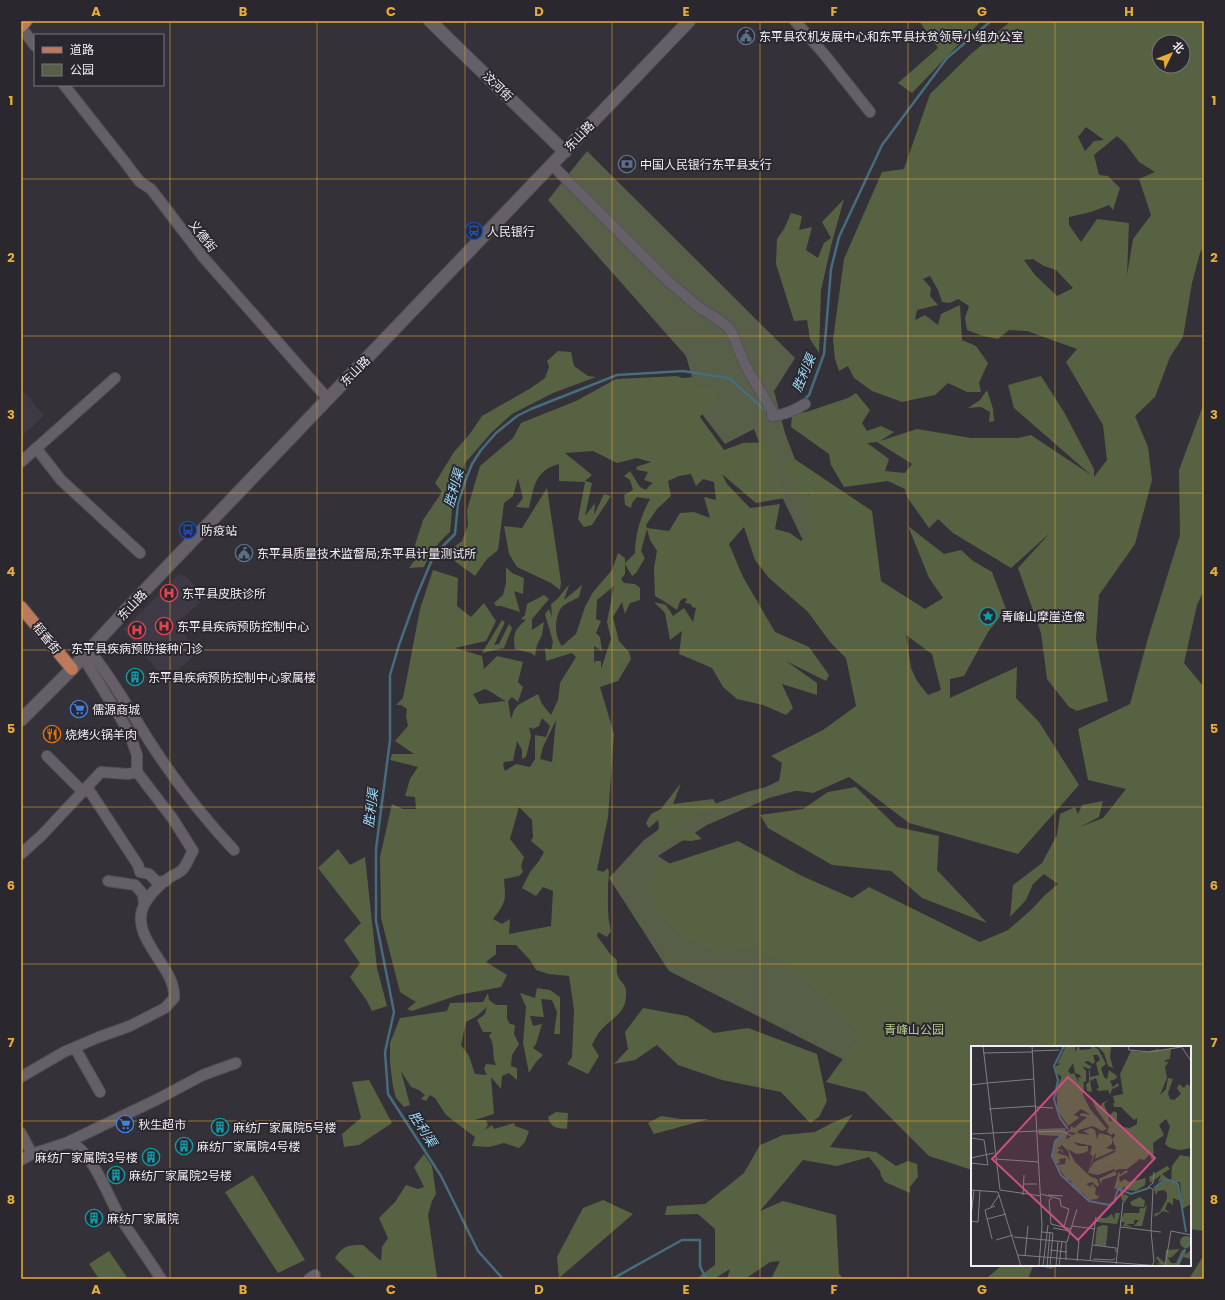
<svg xmlns="http://www.w3.org/2000/svg" width="1225" height="1300" font-family="Poppins,'Noto Sans SC',sans-serif">
  <style>
    .built { fill: #3f3845 }
    .green { fill: #575f49 }
    .forest { fill: #576242; fill-rule: evenodd }
    .lines { fill: none; stroke-linecap: round; stroke-linejoin: round }
    .stream { stroke: #466c7d; stroke-width: 2.5 }
    .street-casing { stroke: #545057; stroke-width: 12 }
    .secondary-casing { stroke: #545057; stroke-width: 14 }
    .primary-casing { stroke: #545057; stroke-width: 14 }
    .street { stroke: #656068; stroke-width: 10 }
    .secondary { stroke: #656068; stroke-width: 12 }
    .primary { stroke: #bd795b; stroke-width: 12 }
    .grid { fill: none; stroke: #e7ac37; stroke-width: 1; stroke-opacity: 0.55 }
    .labels { text-anchor: middle; dominant-baseline: central; stroke-width: 4; stroke-linejoin: round; paint-order: stroke }
    .poi-label { font-size: 12px; fill: #f1eef3; stroke: #2b272e; text-anchor: start }
    .street-label { font-size: 12px; fill: #f1eef3; stroke: #2b272e }
    .park-label { font-size: 12px; fill: #b6ca90; stroke: #2b272e }
    .water-label { font-size: 13px; font-style: italic; fill: #9bdffe; stroke: #2b272e }
    .inset-river { fill: none; stroke: #466c7d; stroke-width: 2 }
    .inset-road { fill: none; stroke: #807d83; stroke-width: 1 }
    .view { fill: #ce4e81; fill-opacity: 0.15; stroke: #ce4e81; stroke-width: 2 }
    .inset-edge { fill: none; stroke: #f1eef3; stroke-width: 2 }
    .neatline { fill: none; stroke: #e7ac37; stroke-width: 1.5 }
    .grid-label { font-size: 13px; text-anchor: middle; font-weight: bold; fill: #e7ac37 }
  </style>
  <rect width="100%" height="100%" fill="#353138"/>
  <g class="built">
    <path d="M21 388 44 416 21 437Z"/>
    <path d="M180 574 186 577 207 596 176 624 198 652 166 681 123 629Z"/>
  </g>
  <path class="green" d="M587 151 795 358 774 391 785 433 824 536 882 716 817 785 769 798 707 825 658 856 737 907 972 1047 951 1114 669 971 609 878 644 840 674 819 747 792 766 787 828 757 857 722 858 679 831 598 770 472 754 429 725 444 689 397 622 385 692 377 686 356 548 200Z"/>
  <g class="forest">
    <path d="M919 21H981L912 93 898 83 938 48Z"/>
    <path d="M1011 21H1204V246L1200 253 1192 283 1183 337 1170 357 1155 397 1135 416 1148 447 1152 480 1135 544 1099 595 1096 639 1108 701 1077 711 1069 707 1047 679 1041 633 1018 568 1050 533 1011 568 953 533 938 519 929 528 907 497 905 489 888 481 844 487 831 465 829 454 791 427 792 414 806 412 848 398 856 393 870 410 862 423 867 431 881 426 894 432 880 441 917 429 971 438H1018L1031 435 1091 475 1014 408 1008 385 1041 376 1064 412 1094 469V477L1107 460 1103 425 1066 362 1077 349 1027 331 1009 330 998 339 983 336 967 330 965 318 969 306 958 299 950 303 942 302 938 290 930 276 923 279 931 288 930 296 938 305 917 310 915 320 925 315 938 325 941 314 960 305 962 340 976 346 988 363 979 383 981 392H967L948 383 935 395 902 402 872 391 854 378 848 366 839 371 835 359 833 340 844 259 882 172 904 169 930 94 972 53ZM1159 42H1183V66H1159ZM1086 127 1104 140 1094 141 1085 151 1078 137ZM1117 136 1125 143 1139 162 1155 172 1139 179 1151 215 1133 239 1127 275 1129 223 1097 219 1081 242 1069 225V217L1091 212 1109 205 1113 210 1120 188 1108 176 1099 175 1094 155ZM1033 259 1044 266 1056 270 1073 288 1057 296 1035 275 1024 260ZM877 442 912 464 905 473 885 471 889 459 867 443Z"/>
    <path d="M844 199 832 242 821 290 819 353 810 339 807 320 794 321 776 264 777 239 784 229 791 213 802 216 799 230 812 227 806 250 818 258 824 243 831 238 822 222Z"/>
    <path d="M558 351 571 352 574 366 588 376 596 377 553 393 512 414 491 433 465 463 453 499 450 532C438 543 431 551 424 567L409 568 420 553 415 545 423 520 442 492 435 483 454 452 469 435 482 416 531 388 545 378 549 367 547 361Z"/>
    <path d="M677 376 720 394 700 417 724 450 743 443 768 442 785 498 756 503 722 474 727 484 750 508 780 504 775 529 790 533 801 541 812 531 804 502 809 494 798 495 788 471 779 469 790 456 872 511 881 581 925 609 943 598 929 578 908 526 944 554 961 550 973 561 992 572 1006 609 988 632 964 676 950 679V698L1017 667 1016 698 1039 722 1079 785 1018 854 909 823 849 777 813 793 778 788 782 763 771 756 823 730 856 706 846 658 830 642 808 612 769 578 755 560 744 527 729 544 743 577 775 632 809 647 829 675 826 681 786 661 817 683V695L782 684 793 708 786 715 763 705 737 699 723 687 712 668 679 654 682 631 670 640 665 613 654 602 666 605 673 616 684 608 693 622 696 608 692 607 691 604 685 603 687 599 684 598 680 601 677 610 665 602 655 596 654 568 657 551 650 540 647 529 641 551 645 558 636 573 632 576 625 564V574L621 579 624 583 635 584 640 588V600L630 603 625 614 622 602 613 617 619 641 629 652 631 659 618 681 600 687 614 734 608 817 597 870 603 872 608 868C610 875 608 880 608 887 608 901 607 918 611 931L607 937 598 932 597 936 611 955 617 960C617 965 616 972 618 976 620 983 627 983 626 995 626 1013 613 1017 602 1029 597 1034 595 1039 592 1045L599 1056 588 1074 567 1064 572 1057 574 1010 569 976 549 974 536 970 530 960 516 945H496V954L486 962 507 975 501 987 458 995 412 1011 407 1009 416 1002 400 992 381 918 380 857 392 804 403 809H416L415 797 405 796 410 779 418 767 390 760 392 754H414L395 741 408 726 406 716 407 709 401 705H396L403 698 420 609 433 570 458 578 457 606 471 617 484 603 496 621 486 641 455 648 482 656 484 669 497 656 523 662 518 682 523 687 518 702 512 697 508 701 511 719 514 710 518 705 538 694 542 704 551 715 558 700 560 683 576 657 572 653 546 661 545 648 551 650 553 642 545 614 549 609 552 617 551 604C559 599 562 592 569 585L564 600 582 585 579 597C574 600 566 603 562 607 554 616 554 637 562 646L576 634 585 607 593 592 612 570 618 553 625 558V563L635 553C635 535 641 515 650 499L637 497 632 503 631 508 625 505 624 495 633 490 630 480 624 476 630 471 640 487 646 490 649 486 653 483 644 480 648 472 637 470 636 467 651 462 637 458 617 463 593 451 565 453 592 475 585 481 592 483 585 516 595 503 594 515 604 494 611 496 592 525 584 527 578 519 585 482 559 481V464C535 470 534 487 529 508L516 507 523 498 518 478 513 496 504 503 498 550 487 559 475 576 445 554 462 541 468 525 467 510 480 466 513 438 521 423 576 401 616 379ZM691 474 696 486 703 479 714 482 716 500 704 497 710 518 694 512 680 513 669 531 647 528 646 525 657 509 671 496 668 481 679 476ZM614 586 607 622 611 639 601 669V661H595V663L594 662V646L602 651 600 637 596 633 601 621 596 619 597 600ZM906 635 932 654 941 690 928 695 917 681 911 668ZM485 689C493 692 499 698 506 701L479 704 473 694ZM542 718 550 726 546 737 535 735V759L530 767 516 764 505 771 503 765 504 762 513 761 517 741 522 750V759L526 757 531 736 529 727 533 729 539 726ZM556 720 552 762 540 759 543 747ZM519 807 532 820 533 837 531 841 544 852 539 861 530 872 522 888 536 896 543 887 553 891 551 926 509 934 510 919 502 924 493 919C506 902 506 901 504 879L519 876 523 872 521 866 524 857 510 839Z"/>
    <path d="M987 390 993 409 994 421 989 422 990 412 981 407 968 408 980 400Z"/>
    <path d="M1204 403V590L1197 605 1184 663 1203 686 1204 685V1231L1190 1229V1047H972V1169H969L929 1156 865 1092 826 1082 859 1037 845 1014 794 972 752 946 718 954 672 928 649 896 659 867 738 841 802 876 852 898 869 887 980 942 1008 930 1031 910 1045 895 1058 884 1044 874 1033 884 1026 900 1010 917 1013 885 1042 863 1057 835 1060 814 1075 807 1078 814 1082 805 1103 801 1099 817 1080 827 1103 818 1126 789 1088 780 1078 729 1130 704 1148 638 1180 535 1179 470Z"/>
    <path d="M547 488 561 582 560 590 551 583 517 567 509 554 504 526 522 528Z"/>
    <path d="M506 567 512 573 524 578 523 594 514 591 520 612 501 606H496L494 603 503 595 506 583Z"/>
    <path d="M544 595 549 599 532 619V630L544 622 542 635 537 645 535 656 531 653 515 649C513 634 514 630 526 620L521 619 525 615 527 604Z"/>
    <path d="M502 620 505 622 494 645 499 644 509 624 512 628 504 648 482 653Z"/>
    <path d="M681 783 673 804 713 799 718 807C700 813 682 821 669 833L694 832 702 839 691 841 674 840 660 845 656 835 659 827 658 820 649 828 646 823 651 814 661 809Z"/>
    <path d="M856 787 897 827 939 836 937 870 987 923 922 898 891 871 832 865 768 828 760 815 803 809 828 792Z"/>
    <path d="M338 849 350 865 365 857 377 968 387 1006 372 1011 367 1001 350 977 360 963 344 940 361 923 318 868Z"/>
    <path d="M537 988 550 990 560 997V1034H554L557 1012 552 1000 541 999 544 1017 530 1016 533 1026 542 1024 536 1044 533 1048 543 1055 536 1062 529 1073 523 1043 526 1007 520 993 535 998Z"/>
    <path d="M488 993 489 1000 496 1005H507V1019L510 1024 515 1025 514 1034 519 1044 512 1055 511 1066 517 1068V1080L509 1073 502 1076 501 1089 491 1077 494 1114 475 1120H486L488 1125 485 1130 492 1125 494 1129 514 1123 515 1126 529 1131 525 1142 519 1148 504 1143 489 1147 472 1146 475 1137 446 1115 435 1098 430 1095 426 1101 421 1099 425 1095 419 1090 411 1087 401 1071 410 1105 404 1107 396 1098 393 1087 390 1063V1043L400 1018 447 1011 450 1003 483 1002ZM487 1007 485 1014 477 1020 483 1032H492L489 1036C496 1046 491 1055 496 1065L486 1064 484 1069 487 1075 475 1074 469 1056 461 1045 466 1022 477 1016Z"/>
    <path d="M643 1008 687 1016 714 1033 748 1028 817 1054 827 1101 819 1117 810 1123 781 1092 722 1080 678 1065 657 1045 635 1060 614 1064 628 1049 625 1032Z"/>
    <path d="M369 1080 392 1123 359 1145 344 1147 342 1134 361 1118 352 1082Z"/>
    <path d="M556 1112 568 1113 567 1129C556 1128 551 1128 548 1117Z"/>
    <path d="M853 1114 830 1147 876 1152 896 1166 908 1161 917 1164 918 1177 910 1187V1193L885 1182 881 1176 880 1171 869 1157 837 1166 803 1160 760 1211 783 1201 836 1215 839 1274 844 1279H771L780 1261 770 1262 745 1279H727L730 1269 714 1279H696L715 1265V1229L698 1214 665 1215 667 1206 705 1204 744 1173 760 1145 783 1135 815 1132 830 1124Z"/>
    <path d="M661 1116 681 1119H709L654 1134 648 1123Z"/>
    <path d="M424 1154 432 1166 436 1194 432 1201 428 1215 437 1277 436 1279H357L335 1258C343 1245 349 1245 363 1245L381 1261 382 1247 388 1238 379 1218 395 1202 406 1185 418 1189 424 1187 414 1167Z"/>
    <path d="M253 1175 305 1260 278 1273 225 1192Z"/>
    <path d="M603 1200 633 1214 559 1278 557 1257 583 1208Z"/>
    <path d="M109 1251 128 1279H99L89 1264Z"/>
    <path d="M1204 1256V1279H1189L1202 1258Z"/>
    <path d="M1002 1265H1058L1051 1269 1039 1266H1033L1028 1279H986Z"/>
  </g>
  <g class="lines">
    <g class="stream">
      <path d="M803 401 809 395 824 354 831 269 839 237 882 145 947 58 991 21"/>
      <path d="M503 1279 478 1251 441 1176 388 1094 385 1052 394 1012 376 921V849L390 740V675L399 645 417 595 434 555 455 534 458 503 466 479 472 464 481 450 496 433 517 416 531 409 617 375 683 371 729 378 767 412"/>
      <path d="M612 1279 682 1240H700V1266L706 1279"/>
    </g>
    <defs>
      <g id="street">
        <path d="M795 21 824 54 870 112"/>
        <path d="M21 27 35 46"/>
        <path d="M64 85 124 161 140 182 151 189 203 257 328 399"/>
        <path d="M552 165 669 282 701 309 715 317 728 327 732 333 745 365 772 411V416C784 415 794 411 805 404"/>
        <path d="M36 448 61 480 140 553"/>
        <path d="M21 462 115 378"/>
        <path d="M89 650C112 678 129 709 148 739 174 780 201 815 234 850"/>
        <path d="M47 756 83 792"/>
        <path d="M87 787 138 865 140 872 149 874 157 882 166 881"/>
        <path d="M21 854 42 835 101 772 128 774 137 772"/>
        <path d="M108 881 135 885 143 894 144 904"/>
        <path d="M75 1048 100 1092"/>
        <path d="M21 1077 64 1052 99 1037 130 1026 165 1008 174 998C177 967 128 938 144 905 149 895 160 884 169 878 173 875 179 873 182 870 187 865 189 857 193 851L173 819 137 772V755L129 732 83 657"/>
        <path d="M21 1133 32 1154"/>
        <path d="M66 1143 74 1144C94 1157 108 1196 120 1217 133 1238 148 1258 161 1279"/>
        <path d="M21 1160 32 1154 66 1143 156 1100 203 1075 236 1063"/>
        <path d="M309 1279 315 1275"/>
      </g>
      <g id="secondary">
        <path d="M430 21 565 152"/>
        <path d="M21 720 72 669 126 610 689 21"/>
      </g>
      <g id="primary">
        <path d="M21 26 26 21"/>
        <path d="M21 607 72 669"/>
      </g>
    </defs>
    <use href="#street" class="street-casing"/>
    <use href="#secondary" class="secondary-casing"/>
    <use href="#primary" class="primary-casing"/>
    <use href="#street" class="street"/>
    <use href="#secondary" class="secondary"/>
    <use href="#primary" class="primary"/>
  </g>
  <path class="grid" d="M170 21V1279M317 21V1279M465 21V1279M612 21V1279M760 21V1279M908 21V1279M1055 21V1047M21 179H1204M21 336H1204M21 493H1204M21 650H1204M21 807H1204M21 964H1204M21 1121H972M1190 1121H1204M1055 1265V1279"/>
  <defs>
    <symbol id="civic-ring" viewBox="-11 -11 22 22"><circle r="9.5" fill="#2b272e" stroke="#5c6f8a" stroke-width="1.5"/><path d="M-.6-6.5H3V-4.5H.6V-3L4-1V1h2V6H-6V1h2V-1L-.6-3ZM-1.2 2.5V6h2.4V2.5Z" fill="#5c6f8a"/></symbol>
    <symbol id="bank-ring" viewBox="-11 -11 22 22"><circle r="9.5" fill="#2b272e" stroke="#5c6f8a" stroke-width="1.5"/><path d="M-6-4H6V4H-6ZM0-2.3a2.3 2.3 0 1 0 0 4.6a2.3 2.3 0 1 0 0-4.6Z" fill="#5c6f8a"/></symbol>
    <symbol id="bus-ring" viewBox="-11 -11 22 22"><circle r="9.5" fill="#2b272e" stroke="#1a4fb4" stroke-width="1.5"/><path d="M-5-6H5V4H4V6H2V4H-2V6H-4V4H-5ZM-3.5-4V0h7V-4ZM-3.5 1.2v1.5H-2V1.2ZM2 1.2v1.5H3.5V1.2Z" fill="#1a4fb4"/></symbol>
    <symbol id="hospital-ring" viewBox="-11 -11 22 22"><circle r="9.5" fill="#2b272e" stroke="#e0444e" stroke-width="1.5"/><path d="M-5-5h3v3.5h4V-5h3V5h-3V1.5h-4V5h-3Z" fill="#e0444e"/></symbol>
    <symbol id="sight-ring" viewBox="-11 -11 22 22"><circle r="9.5" fill="#2b272e" stroke="#0f9aa8" stroke-width="1.5"/><path d="M0-6L1.8-2.2L6-1.7L2.9 1.2L3.7 5.4L0 3.3L-3.7 5.4L-2.9 1.2L-6-1.7L-1.8-2.2Z" fill="#0f9aa8"/></symbol>
    <symbol id="building-ring" viewBox="-11 -11 22 22"><circle r="9.5" fill="#2b272e" stroke="#0f9aa8" stroke-width="1.5"/><path d="M-4-6H4V6H1V3H-1V6H-4ZM-2.5-4.3h1.7v1.8h-1.7ZM.8-4.3h1.7v1.8H.8ZM-2.5-1h1.7V.8h-1.7ZM.8-1h1.7V.8H.8Z" fill="#0f9aa8"/></symbol>
    <symbol id="supermarket-ring" viewBox="-11 -11 22 22"><circle r="9.5" fill="#2b272e" stroke="#3f7fe0" stroke-width="1.5"/><path d="M-6-5.5h2.5l.6 2H6L4.5 2H-2.5L-4.4-4H-6ZM-1.5 3.2a1.3 1.3 0 1 0 .1 0ZM3 3.2a1.3 1.3 0 1 0 .1 0Z" fill="#3f7fe0"/></symbol>
    <symbol id="restaurant-ring" viewBox="-11 -11 22 22"><circle r="9.5" fill="#2b272e" stroke="#e8710a" stroke-width="1.5"/><path d="M-5-6h1v4h1v-4h1v4h1v-4h1v5L-1.5 .5V6h-2V.5L-5-1ZM5-6V6H3V1.5H1.5Q1.5-4 5-6Z" fill="#e8710a"/></symbol>
  </defs>
  <g fill-rule="evenodd">
    <use href="#civic-ring" x="736" y="26" width="20" height="20"/>
    <use href="#bank-ring" x="617" y="154" width="20" height="20"/>
    <use href="#bus-ring" x="464" y="221" width="20" height="20"/>
    <use href="#bus-ring" x="178" y="520" width="20" height="20"/>
    <use href="#civic-ring" x="234" y="543" width="20" height="20"/>
    <use href="#hospital-ring" x="159" y="583" width="20" height="20"/>
    <use href="#sight-ring" x="978" y="606" width="20" height="20"/>
    <use href="#hospital-ring" x="154" y="616" width="20" height="20"/>
    <use href="#hospital-ring" x="127" y="620" width="20" height="20"/>
    <use href="#building-ring" x="125" y="667" width="20" height="20"/>
    <use href="#supermarket-ring" x="69" y="699" width="20" height="20"/>
    <use href="#restaurant-ring" x="42" y="724" width="20" height="20"/>
    <use href="#supermarket-ring" x="115" y="1114" width="20" height="20"/>
    <use href="#building-ring" x="210" y="1117" width="20" height="20"/>
    <use href="#building-ring" x="174" y="1136" width="20" height="20"/>
    <use href="#building-ring" x="141" y="1147" width="20" height="20"/>
    <use href="#building-ring" x="106" y="1165" width="20" height="20"/>
    <use href="#building-ring" x="84" y="1208" width="20" height="20"/>
  </g>
  <g class="labels">
    <g class="poi-label">
      <text x="759" y="36">东平县农机发展中心和东平县扶贫领导小组办公室</text>
      <text x="640" y="164">中国人民银行东平县支行</text>
      <text x="487" y="231">人民银行</text>
      <text x="201" y="530">防疫站</text>
      <text x="257" y="553">东平县质量技术监督局;东平县计量测试所</text>
      <text x="182" y="593">东平县皮肤诊所</text>
      <text x="1001" y="616">青峰山摩崖造像</text>
      <text x="177" y="626">东平县疾病预防控制中心</text>
      <text x="137" y="648" text-anchor="middle">东平县疾病预防接种门诊</text>
      <text x="148" y="677">东平县疾病预防控制中心家属楼</text>
      <text x="92" y="709">儒源商城</text>
      <text x="65" y="734">烧烤火锅羊肉</text>
      <text x="138" y="1124">秋生超市</text>
      <text x="233" y="1127">麻纺厂家属院5号楼</text>
      <text x="197" y="1146">麻纺厂家属院4号楼</text>
      <text x="138" y="1157" text-anchor="end">麻纺厂家属院3号楼</text>
      <text x="129" y="1175">麻纺厂家属院2号楼</text>
      <text x="107" y="1218">麻纺厂家属院</text>
    </g>
    <g class="street-label">
      <text transform="translate(498 86) rotate(44)">汶河街</text>
      <text transform="translate(579 136) rotate(-46)">东山路</text>
      <text transform="translate(203 236) rotate(52)">义德街</text>
      <text transform="translate(355 371) rotate(-46)">东山路</text>
      <text transform="translate(132 605) rotate(-47)">东山路</text>
      <text transform="translate(47 638) rotate(51)">稻香街</text>
    </g>
    <g class="park-label">
      <text x="914" y="1029">青峰山公园</text>
    </g>
    <g class="water-label">
      <text transform="translate(804 373) rotate(-67)">胜利渠</text>
      <text transform="translate(454 488) rotate(-74)">胜利渠</text>
      <text transform="translate(371 808) rotate(-83)">胜利渠</text>
      <text transform="translate(423 1129) rotate(57)">胜利渠</text>
    </g>
  </g>
  <g transform="translate(971 1046)">
    <rect width="220" height="220" fill="#353138"/>
    <path d="M94 82 95 86 123 99 124 107 119 122 154 119 127 129 117 127 123 105 119 98 96 89 95 92H90L85 95 88 90 68 89 67 83ZM132 179 137 180 135 200 124 199 126 181Z" fill="#575f49"/>
    <path d="M95 0H104V6L107 0H113L108 1 109 4 120 3 121 0 127 3 135 18 130 22 133 31 136 33 138 24 146 30 145 33 139 35 142 41 147 37 148 40 141 43 139 49 137 44 128 45 125 43 128 42 125 32 119 35 121 46 116 45 115 38 118 36V25L119 23V31L128 29 125 17 129 14 127 9H122L124 16 122 18 117 15 113 16 121 21 118 23 111 20 115 25V35L112 37 109 29 104 27 102 17 97 25 100 28 103 27 108 37 107 31 110 32 113 39 112 49 119 63 136 83 131 85 122 80 108 84 106 87 119 89 112 85 120 82 124 84 126 93 128 87 140 90 141 93 144 90 143 87 140 89 136 86 138 81 125 63 122 56 124 54 129 61 131 57 138 54 133 58 139 75H141L138 70 143 65 146 67V75L152 81 159 82 166 78V72L163 74 150 61H143L142 57H144L142 50 152 48 149 28 160 5 174 6 187 3 186 0 188 4 200 3 199 13 194 14V17L196 15 197 17 194 21 196 32 189 49 195 43 197 32 202 33 197 47 199 53 203 54 210 48 206 42 208 38 213 42 216 38 219 40 220 102 209 104 199 102 194 98 199 80 195 73 188 79 193 89 182 97 183 113H180L179 108 173 114 169 113 156 123H147L144 125 146 129 131 134 130 138 128 133 144 125 143 120 131 122 124 126 119 123 123 116 144 106 145 98V103L141 93V98L135 102 144 104 124 113 125 107 122 110 119 108 121 100 102 96 108 100H117V105L113 107 105 108 97 103 104 116 120 131 126 133 128 139 127 141 121 136 115 138 122 143 119 140 122 138 124 140 121 139 125 142 124 148 126 150 129 149 126 153 118 154 113 148 101 141 100 135 96 134 86 119 94 118 95 112 88 113 89 117 85 118 82 110 84 95 88 91 92 89 96 93 105 87 98 86 100 80 103 82 116 71 109 70 110 67 120 69 110 63 103 69 106 70 110 73 108 72 97 80 87 65 85 42 91 31 85 27 84 21 90 17 86 18ZM91 99 97 105 99 115 96 110 86 107 89 104 92 107V103L91 105 89 103H86ZM126 0H140L139 11 142 22 137 20 133 7ZM209 109 220 111V158L211 163 209 136H200L201 120ZM196 120 199 123 191 128 196 132 179 140 187 136 190 129 179 137 178 131ZM155 124 157 126 148 131 149 136 154 133 158 136 175 132 174 139 165 145 155 144 153 140 150 147 158 150 160 147 153 157 150 152 149 144 147 142 143 143 148 125 149 129ZM196 133 207 139 209 155 202 152V159L197 156 194 163 199 167 192 165 184 171 183 168 189 166 196 153V147L193 144 187 145 185 149 183 143ZM169 151 174 155 173 161 161 160 159 156ZM176 159 171 180H163L168 174H163V178H155L161 181 152 180 154 176H149L153 167H168L169 162H172V171V163ZM144 167H149L146 178 125 176 126 172H135L141 168 143 174ZM209 196a6 6 0 1 1 12 0a6 6 0 1 1-12 0ZM209 203 201 211 197 212 200 217H205L211 204H215L214 209 220 204V213L212 211 208 220 184 218 189 217 185 212 186 210 194 217 195 204Z" fill="#576242" fill-rule="evenodd"/>
    <path class="inset-river" d="M93 0 83 20 87 34 83 53 89 72 97 83M93 88 84 95 81 110 90 129 118 155 138 159 143 156 147 143 160 148 178 142M183 142 195 133 207 138 215 186M214 202 220 195 217 191M206 220 214 203"/>
    <path class="inset-road" d="M12 0 29 144M61 0 71 179 68 220M157 0 158 4 179 6 210 1M210 0 220 15M61 5 88 4M12 7 61 6M16 37 63 33M0 39 16 37M64 61 82 62M18 63 64 60M66 86 88 85 96 87 98 84M0 88 66 85M0 92 13 94 17 119 0 117M0 112 23 107M24 113 68 116M53 138H66M0 144 27 146M29 144 70 150M27 146 50 220M70 148 89 153 90 160 98 163 93 181M52 149 53 129M77 149 92 150M81 152 78 154 80 178 100 183M20 161 28 149M0 170 3 144M16 173 35 168M0 175 7 176 9 145M101 180 124 183M150 181 190 186M82 182 99 185M71 186 82 187 79 220M43 191 96 196 106 163M21 193 14 164 24 160M25 194 42 189M122 199 145 202V206M79 204 96 206M47 209 189 220M54 210 57 180M122 213 142 214 144 212M95 214V196M106 215 108 195M119 215 125 171M145 218 152 156M181 219 183 216 180 185 182 143 177 141 182 137 183 126M72 220 77 179M76 220 79 186M85 220 87 195M88 220 91 195M194 220 200 185 220 189"/>
    <path class="view" d="M97 31 184 112 107 194 21 113Z"/>
    <rect width="220" height="220" class="inset-edge"/>
  </g>
  <rect width="1225" height="1300" fill="none" stroke="#2b272e" stroke-width="44"/>
  <rect x="34" y="34" width="130" height="52" fill="#2b272e" stroke="#7a777d"/>
  <rect x="42" y="47" width="20" height="6" fill="#bd795b" stroke="#7a777d"/>
  <text x="70" y="54" font-size="12" fill="#f1eef3">道路</text>
  <rect x="42" y="64" width="20" height="12" fill="#575f49" stroke="#7a777d"/>
  <text x="70" y="74" font-size="12" fill="#f1eef3">公园</text>
  <g transform="translate(1171 54) rotate(47)"><circle r="19" fill="#2b272e" stroke="#7a777d"/>
  <path d="M0-3L7 15L0 10L-7 15Z" fill="#e7ac37"/>
  <text y="-6" font-size="11" font-weight="bold" text-anchor="middle" fill="#f1eef3">北</text>
  </g>
  <rect x="22" y="22" width="1181" height="1256" class="neatline"/>
  <g class="grid-label">
    <text x="96" y="16">A</text>
    <text x="243" y="16">B</text>
    <text x="391" y="16">C</text>
    <text x="539" y="16">D</text>
    <text x="686" y="16">E</text>
    <text x="834" y="16">F</text>
    <text x="982" y="16">G</text>
    <text x="1129" y="16">H</text>
    <text x="11" y="105">1</text>
    <text x="1214" y="105">1</text>
    <text x="11" y="262">2</text>
    <text x="1214" y="262">2</text>
    <text x="11" y="419">3</text>
    <text x="1214" y="419">3</text>
    <text x="11" y="576">4</text>
    <text x="1214" y="576">4</text>
    <text x="11" y="733">5</text>
    <text x="1214" y="733">5</text>
    <text x="11" y="890">6</text>
    <text x="1214" y="890">6</text>
    <text x="11" y="1047">7</text>
    <text x="1214" y="1047">7</text>
    <text x="11" y="1204">8</text>
    <text x="1214" y="1204">8</text>
    <text x="96" y="1294">A</text>
    <text x="243" y="1294">B</text>
    <text x="391" y="1294">C</text>
    <text x="539" y="1294">D</text>
    <text x="686" y="1294">E</text>
    <text x="834" y="1294">F</text>
    <text x="982" y="1294">G</text>
    <text x="1129" y="1294">H</text>
  </g>
</svg>
